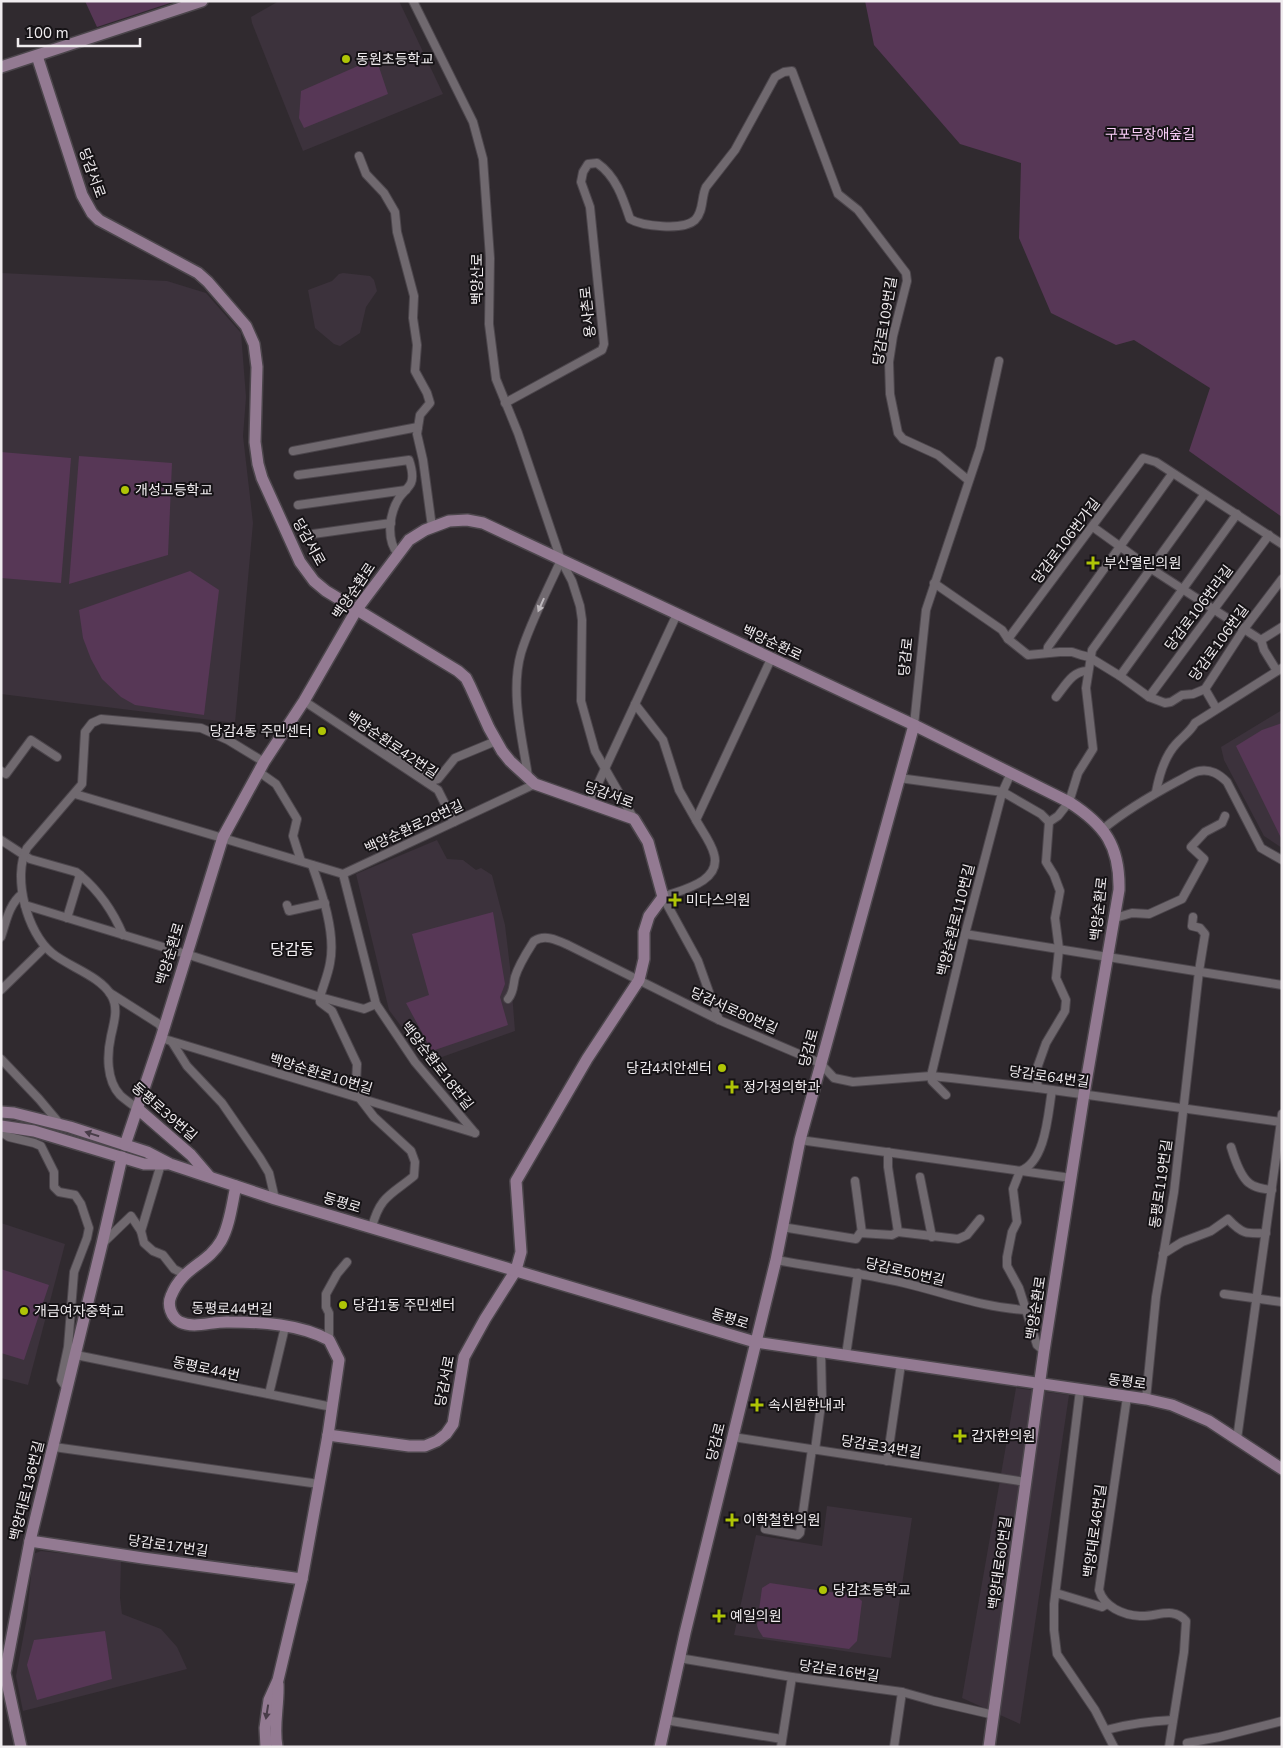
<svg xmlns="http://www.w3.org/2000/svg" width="1283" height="1748" font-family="'Nunito Sans','Noto Sans KR',sans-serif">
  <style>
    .built { fill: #3c323c }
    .green { fill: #573756 }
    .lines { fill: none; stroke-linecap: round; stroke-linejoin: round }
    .street-casing { stroke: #4c464c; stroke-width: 10 }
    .secondary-casing { stroke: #4c464c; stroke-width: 14 }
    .street { stroke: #70696f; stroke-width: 8 }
    .secondary { stroke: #937a92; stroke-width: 11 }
    .oneway { fill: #bdb8bc }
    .oneway2 { fill: #483c48 }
    .poi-dot { fill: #afc506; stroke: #161316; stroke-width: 2 }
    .labels { text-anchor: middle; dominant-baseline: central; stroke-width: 4; stroke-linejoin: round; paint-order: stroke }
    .poi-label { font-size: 14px; fill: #f0ecef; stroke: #161316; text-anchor: start }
    .park-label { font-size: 14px; fill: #fccffa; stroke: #161316 }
    .street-label { font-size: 14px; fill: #f0ecef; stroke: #161316 }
    .quarter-label { font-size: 16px; fill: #f0ecef; stroke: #161316 }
  </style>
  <rect width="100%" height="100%" fill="#302a2f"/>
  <g class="built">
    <path d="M279 1H399L443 94 303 151 252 23 251 17Z"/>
    <path d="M1 273 167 281 206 293 241 333 246 397 243 436 253 523 235 723 1 694Z"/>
    <path d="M343 273 370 276 374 280 377 291 366 307 360 333 340 346 334 344 315 328 308 290 332 281 339 274Z"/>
    <path d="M1282 710V848L1264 836 1224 760 1221 747Z"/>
    <path d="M437 840 447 859 463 860 476 870 481 868 492 875 505 925 510 967 515 1031 428 1062 389 1010 356 874Z"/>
    <path d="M1 1223 65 1244 28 1385 1 1378Z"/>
    <path d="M1016 1388 1069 1395 1020 1724 962 1698Z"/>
    <path d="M827 1506 912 1518 891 1658 734 1635 756 1535 822 1546Z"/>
    <path d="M41 1551 121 1560 120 1598 122 1614 161 1629 177 1647 187 1669 23 1711 16 1676 27 1617 33 1554Z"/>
  </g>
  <g class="green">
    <path d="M85 1H176L97 27Z"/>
    <path d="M865 1H1282V517L1189 451 1210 388 1134 340 1116 345 1051 313 1019 238 1021 163 960 144 874 45Z"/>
    <path d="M376 58 388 94 304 128 299 118 301 91Z"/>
    <path d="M1 452 71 458 61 583 1 578Z"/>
    <path d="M79 456 172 463 168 555 69 584Z"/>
    <path d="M190 571 219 590 204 715 135 705 121 697 102 679 91 659 83 638 79 610Z"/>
    <path d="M1282 723V840L1236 746 1262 730Z"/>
    <path d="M493 912 505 984 500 997 508 1025 432 1051 406 1003 429 995 412 934Z"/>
    <path d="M1 1269 49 1285 24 1360 1 1353Z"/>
    <path d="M770 1583 856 1596 862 1601 857 1641 849 1649 763 1637 758 1629 757 1625 762 1588Z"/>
    <path d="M105 1631 112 1679 37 1700 27 1665 34 1640Z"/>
  </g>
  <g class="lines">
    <defs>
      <g id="street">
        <path d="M413 1 473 122 483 159 490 258 489 324 496 379 518 433 561 560 572 581 580 606 582 620 581 701 595 751 634 819"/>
        <path d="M359 156 366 174 384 193 395 212 397 232 414 296 413 318 417 345 415 371 427 393 430 403 420 415 417 434 423 460 432 527"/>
        <path d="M505 403 602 350 604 344 590 207 581 182 583 172 588 164 597 163C616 176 623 198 630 219 642 226 683 231 695 220 704 211 701 197 706 187L735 150 775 77 784 72 792 71 838 194 858 210 906 273 907 281 893 336 889 362 890 394 898 433 903 439 938 455 968 480"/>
        <path d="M293 451 418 427"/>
        <path d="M298 475 409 460C411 466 414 476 411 483 408 489 402 493 399 498 389 514 386 540 398 554"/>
        <path d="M298 505 406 490"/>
        <path d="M1093 527 1150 568 1261 640"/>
        <path d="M306 535 391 523"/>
        <path d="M934 583 1002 630 1008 639 1028 655 1060 652H1072L1081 655 1089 657 1120 676 1149 697 1165 703 1171 702 1182 695 1193 694 1205 689 1244 629 1282 579"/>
        <path d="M1008 639 1143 458 1156 462 1282 544"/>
        <path d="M1047 653 1048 647 1172 474"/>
        <path d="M1277 671 1264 650 1261 640 1282 627"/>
        <path d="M1120 676 1237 514"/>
        <path d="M1205 689 1216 708"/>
        <path d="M1056 697C1065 686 1073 670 1088 671"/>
        <path d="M1149 697 1269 535"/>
        <path d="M304 701 438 790 454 822"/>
        <path d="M635 704 663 740 679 790 696 820"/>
        <path d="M914 725 926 610 980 448 999 361"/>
        <path d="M390 749 435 780 438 779 455 758 496 741"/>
        <path d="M1 771 6 774 31 740 57 757"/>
        <path d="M259 772 276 784 297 819 293 836 301 861"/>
        <path d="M528 776C522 737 510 692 521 653 530 623 548 589 561 560"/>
        <path d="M899 778 1003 792 1041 814 1049 822"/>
        <path d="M1156 792C1159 776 1165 756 1176 744 1183 736 1190 732 1195 723L1282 668"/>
        <path d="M75 794 343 874 535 784"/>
        <path d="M589 803 677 614"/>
        <path d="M1103 829C1126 810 1152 795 1178 781 1185 778 1192 772 1199 771 1211 769 1219 774 1227 782L1261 848 1282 860"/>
        <path d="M1 840 30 859 76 872 80 875C100 892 113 911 123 935"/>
        <path d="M312 865C322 893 336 933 330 963 328 975 323 986 320 997V1002L332 1011 357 1064 356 1083 361 1100 374 1117 411 1151 415 1162 414 1176C391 1195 380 1196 372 1227"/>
        <path d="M343 874 376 1004 415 1062 475 1133"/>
        <path d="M25 905 186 954 320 997 364 1009 376 1004"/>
        <path d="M287 905 289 911 325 903"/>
        <path d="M67 918 80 875"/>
        <path d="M1115 918 1132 913 1149 914 1182 899 1204 859 1191 847 1205 832 1222 823 1225 816"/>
        <path d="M965 934 1282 985"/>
        <path d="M1 937C6 922 9 904 22 894"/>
        <path d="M1 990 45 947"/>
        <path d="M110 993 159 1024 163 1030"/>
        <path d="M508 999C514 992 513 985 515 977 519 964 527 952 534 941 545 934 557 940 568 945L719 1020 820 1063 834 1078 853 1082 931 1076 951 1078 1038 1088 1281 1122"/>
        <path d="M719 1020 698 961 663 897C681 890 722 882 714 854 711 842 702 831 696 820L771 659"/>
        <path d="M161 1038 475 1133"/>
        <path d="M172 1042 187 1066 222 1103 260 1158 269 1173 275 1199"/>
        <path d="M1 1059 39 1099 60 1124"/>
        <path d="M1038 1088 1036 1071 1046 1043 1065 1011 1066 1000 1056 978 1059 949 1055 918 1060 891 1054 875 1046 862 1049 822 1058 816 1069 802 1078 773 1093 749 1086 688 1092 650 1204 495"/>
        <path d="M946 1095 932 1081 931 1076 965 934 1002 793 1011 773"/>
        <path d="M138 1109C132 1104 125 1100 120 1095 106 1080 107 1054 111 1036 114 1022 119 1008 111 995 100 976 69 967 52 953 27 933 12 876 27 848L82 784 85 732 92 723 101 719 201 728 228 740 264 762"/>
        <path d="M1 1132 9 1137 34 1143 41 1146 54 1172V1187L59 1192 75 1195 81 1204 89 1228 87 1238 74 1272 68 1347 61 1380 67 1389"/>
        <path d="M800 1140 1071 1178"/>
        <path d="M1231 1147C1234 1157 1240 1176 1249 1183 1255 1188 1264 1189 1272 1190"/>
        <path d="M888 1152V1167L898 1232 958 1239 967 1235 980 1219"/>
        <path d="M920 1177 932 1237"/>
        <path d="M855 1181 862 1233"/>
        <path d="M782 1227 856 1239 860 1233 892 1235 898 1232"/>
        <path d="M141 1231 161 1164"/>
        <path d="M102 1244 131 1216 141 1231 144 1243 153 1251 163 1255 174 1269 184 1274"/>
        <path d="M1163 1254 1182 1242 1211 1231 1228 1219C1242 1234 1246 1234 1266 1233"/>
        <path d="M776 1260C819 1268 862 1273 904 1283 946 1293 984 1308 1027 1310"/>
        <path d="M1224 1294 1282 1302"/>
        <path d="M329 1340V1313L326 1307V1294L337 1274 347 1262"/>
        <path d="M1044 1351 1037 1345 1019 1288 1007 1266V1257L1012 1232 1017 1222 1013 1189 1020 1171C1046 1162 1048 1113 1052 1090"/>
        <path d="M76 1355 332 1407"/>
        <path d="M846 1355 858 1273"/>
        <path d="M1080 1390 1054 1604V1630L1057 1654 1095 1710 1114 1747"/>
        <path d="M269 1394 285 1327"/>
        <path d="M1127 1397 1099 1590C1104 1607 1123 1615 1140 1616 1157 1617 1173 1606 1186 1621L1184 1652 1169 1747"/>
        <path d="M1146 1399 1156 1297 1174 1192 1199 971 1205 934 1200 928 1192 926 1193 917"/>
        <path d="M733 1437 1026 1482"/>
        <path d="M1237 1439 1282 1114"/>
        <path d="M54 1447 319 1484"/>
        <path d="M815 1450 822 1397 821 1352"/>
        <path d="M887 1461 901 1364"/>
        <path d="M765 1529 798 1535 800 1533 812 1449"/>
        <path d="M1056 1593 1102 1607 1107 1604"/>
        <path d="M679 1658 792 1677 902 1692 934 1701 994 1715"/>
        <path d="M665 1720 782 1739"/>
        <path d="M1106 1730C1128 1724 1150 1721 1173 1720"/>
        <path d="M1187 1743 1219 1737 1282 1721"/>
        <path d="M781 1747 792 1677"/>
        <path d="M894 1747 902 1692"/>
      </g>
      <g id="secondary">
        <path d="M37 56 82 195 92 213 99 220 198 273 208 282 246 326 254 344 257 367 255 442 258 464 262 478 300 562 314 581 326 591 458 671 466 678 470 686 489 728 502 751 510 761 535 784 634 819 648 842 663 897 649 916 644 932V959L639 980 587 1059 516 1181 521 1252 516 1270 485 1319 464 1357 453 1424 446 1434 437 1441 425 1446H409L328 1435"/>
        <path d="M1 67 202 1"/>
        <path d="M138 1109 191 1155 209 1176"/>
        <path d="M1 1112 14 1113 70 1127 147 1152 170 1164 275 1199 755 1342 1146 1399 1172 1405 1209 1421 1282 1469"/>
        <path d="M1 1126 34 1131 144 1164H166"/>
        <path d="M125 1145 161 1038 223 837 264 762 304 701 357 609 409 540 425 530 449 521 467 520 483 523 914 725 1069 802C1105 825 1120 846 1119 890L1084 1094 1044 1351 989 1747"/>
        <path d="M236 1186C232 1203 230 1225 221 1241 207 1265 183 1266 171 1296 167 1305 171 1317 180 1322 194 1329 213 1321 229 1322 261 1322 300 1324 329 1340L339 1360 328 1435 302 1579 278 1680 269 1700 265 1728 266 1747"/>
        <path d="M30 1541 143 1558 302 1579"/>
        <path d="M21 1747 5 1673 30 1541 102 1244 122 1157"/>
        <path d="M277 1747C273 1726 279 1705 278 1684"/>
        <path d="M660 1747 685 1633 776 1260 800 1140 914 725"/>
      </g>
    </defs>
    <use href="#street" class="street-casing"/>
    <use href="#secondary" class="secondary-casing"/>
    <use href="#street" class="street"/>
    <use href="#secondary" class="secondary"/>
  </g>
  <defs><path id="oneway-solid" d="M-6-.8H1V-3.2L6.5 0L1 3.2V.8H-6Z" transform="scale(1.25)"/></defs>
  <use class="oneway" href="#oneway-solid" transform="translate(541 605) rotate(114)"/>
  <g class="oneway2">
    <use href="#oneway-solid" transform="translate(92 1134) rotate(-162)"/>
    <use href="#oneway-solid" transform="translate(267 1712) rotate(99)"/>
  </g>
  <g class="poi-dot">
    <circle cx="346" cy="59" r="5"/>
    <circle cx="125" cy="490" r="5"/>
    <path d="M1090.5 555.5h5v5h5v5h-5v5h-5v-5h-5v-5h5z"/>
    <circle cx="322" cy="731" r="5"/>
    <path d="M672.5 892.5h5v5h5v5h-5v5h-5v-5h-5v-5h5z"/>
    <circle cx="722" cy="1068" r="5"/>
    <path d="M729.5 1079.5h5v5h5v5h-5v5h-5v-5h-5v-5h5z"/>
    <circle cx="343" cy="1305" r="5"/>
    <circle cx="24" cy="1311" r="5"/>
    <path d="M754.5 1397.5h5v5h5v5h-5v5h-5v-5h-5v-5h5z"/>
    <path d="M957.5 1428.5h5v5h5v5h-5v5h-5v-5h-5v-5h5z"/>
    <path d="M729.5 1512.5h5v5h5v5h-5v5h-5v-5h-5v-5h5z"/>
    <circle cx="823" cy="1590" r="5"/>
    <path d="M716.5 1608.5h5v5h5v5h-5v5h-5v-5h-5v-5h5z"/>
  </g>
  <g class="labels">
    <g class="poi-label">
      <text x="356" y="59">동원초등학교</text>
      <text x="135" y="490">개성고등학교</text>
      <text x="1104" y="563">부산열린의원</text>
      <text x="312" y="731" text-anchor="end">당감4동 주민센터</text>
      <text x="686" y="900">미다스의원</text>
      <text x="712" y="1068" text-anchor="end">당감4치안센터</text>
      <text x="743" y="1087">정가정의학과</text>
      <text x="353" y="1305">당감1동 주민센터</text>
      <text x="34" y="1311">개금여자중학교</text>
      <text x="768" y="1405">속시원한내과</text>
      <text x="971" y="1436">갑자한의원</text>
      <text x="743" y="1520">이학철한의원</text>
      <text x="833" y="1590">당감초등학교</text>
      <text x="730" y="1616">예일의원</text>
    </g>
    <g class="park-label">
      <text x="1150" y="134">구포무장애숲길</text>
    </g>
    <g class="street-label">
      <text transform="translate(92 173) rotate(70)">당감서로</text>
      <text transform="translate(477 279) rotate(-90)">백양산로</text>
      <text transform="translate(588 312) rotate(-96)">용사촌로</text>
      <text transform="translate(885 321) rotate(-81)">당감로109번길</text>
      <text transform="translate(1066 541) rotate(-53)">당감로106번가길</text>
      <text transform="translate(309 542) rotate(61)">당감서로</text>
      <text transform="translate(354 591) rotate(-56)">백양순환로</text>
      <text transform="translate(1199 608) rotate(-53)">당감로106번라길</text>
      <text transform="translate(772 643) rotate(25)">백양순환로</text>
      <text transform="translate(1219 643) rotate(-54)">당감로106번길</text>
      <text transform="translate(906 657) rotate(-84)">당감로</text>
      <text transform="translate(392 745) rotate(34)">백양순환로42번길</text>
      <text transform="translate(609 795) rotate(20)">당감서로</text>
      <text transform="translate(414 827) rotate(-25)">백양순환로28번길</text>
      <text transform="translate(1099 909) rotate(-84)">백양순환로</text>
      <text transform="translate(956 920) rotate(-76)">백양순환로110번길</text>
      <text transform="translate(170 954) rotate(-73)">백양순환로</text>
      <text transform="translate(734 1011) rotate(24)">당감서로80번길</text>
      <text transform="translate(809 1048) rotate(-75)">당감로</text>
      <text transform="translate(437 1066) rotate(52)">백양순환로18번길</text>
      <text transform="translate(321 1074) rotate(17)">백양순환로10번길</text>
      <text transform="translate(1049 1077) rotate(8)">당감로64번길</text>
      <text transform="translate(164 1112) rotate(41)">동평로39번길</text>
      <text transform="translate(1161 1184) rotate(-82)">동평로119번길</text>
      <text transform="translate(342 1203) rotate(17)">동평로</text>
      <text transform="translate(905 1272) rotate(13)">당감로50번길</text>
      <text transform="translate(1036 1308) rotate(-81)">백양순환로</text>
      <text transform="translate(232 1309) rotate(1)">동평로44번길</text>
      <text transform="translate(730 1319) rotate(17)">동평로</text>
      <text transform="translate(206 1369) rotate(12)">동평로44번</text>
      <text transform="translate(445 1381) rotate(-79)">당감서로</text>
      <text transform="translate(1127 1382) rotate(8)">동평로</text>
      <text transform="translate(716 1442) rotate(-76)">당감로</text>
      <text transform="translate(881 1447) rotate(9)">당감로34번길</text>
      <text transform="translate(27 1491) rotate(-76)">백양대로136번길</text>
      <text transform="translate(1095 1531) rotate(-82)">백양대로46번길</text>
      <text transform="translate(168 1546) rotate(8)">당감로17번길</text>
      <text transform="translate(1000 1563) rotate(-82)">백양대로60번길</text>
      <text transform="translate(839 1671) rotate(8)">당감로16번길</text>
    </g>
    <g class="quarter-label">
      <text x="292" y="950">당감동</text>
    </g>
  </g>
  <rect width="1283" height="1748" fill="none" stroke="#f0ecef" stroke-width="5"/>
  <path d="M18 38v8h122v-8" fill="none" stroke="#f0ecef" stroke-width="2.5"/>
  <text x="25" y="38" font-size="15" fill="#f0ecef" stroke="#161316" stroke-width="4" paint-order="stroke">100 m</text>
</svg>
